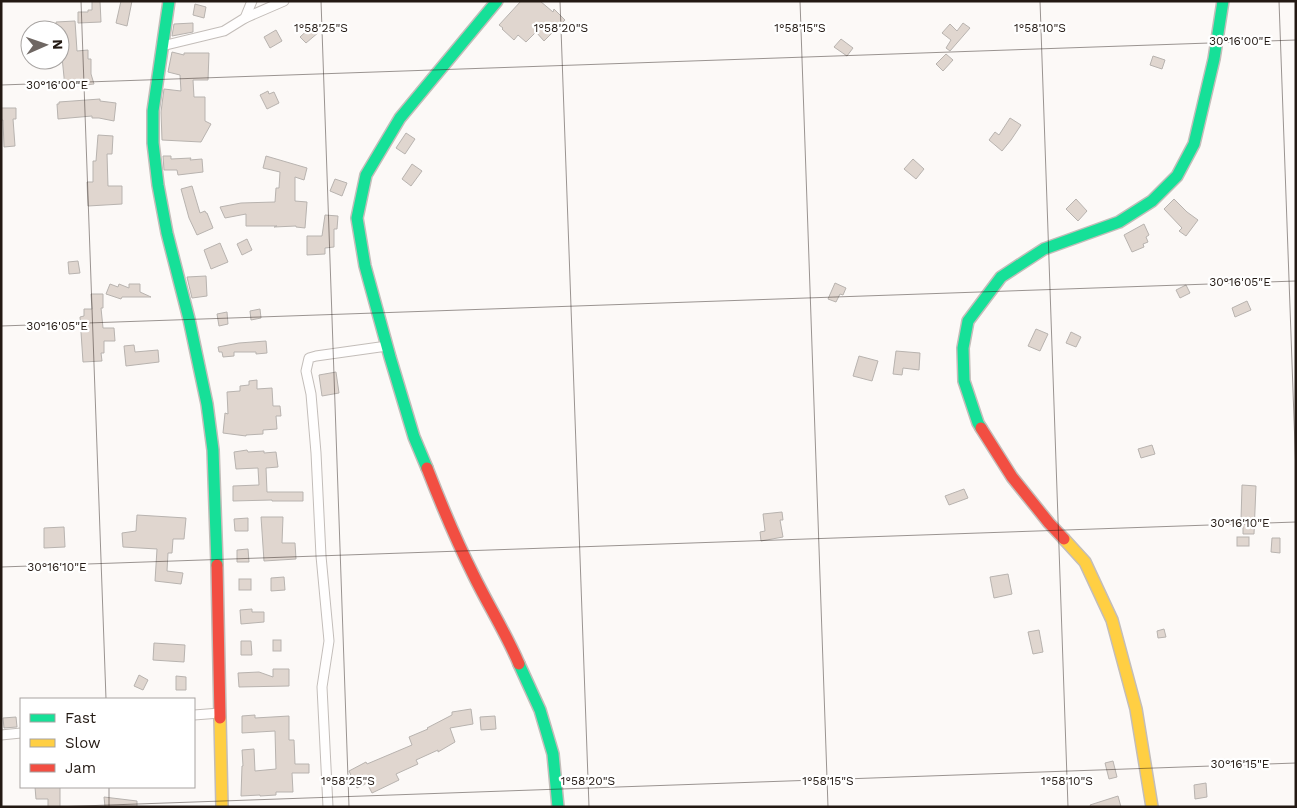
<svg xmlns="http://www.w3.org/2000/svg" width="1297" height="808" font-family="'Work Sans',sans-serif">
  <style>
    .building { fill: #e0d6cf; stroke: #b8b3af }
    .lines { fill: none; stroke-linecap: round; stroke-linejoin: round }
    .street-casing { stroke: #c3bdb9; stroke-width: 11 }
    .fast-casing { stroke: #c3bdb9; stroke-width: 14 }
    .slow-casing { stroke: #c3bdb9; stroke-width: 14 }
    .jam-casing { stroke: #c3bdb9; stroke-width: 14 }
    .street { stroke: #fffefe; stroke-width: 9 }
    .fast { stroke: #16e098; stroke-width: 11 }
    .slow { stroke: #ffcf43; stroke-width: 11 }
    .jam { stroke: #f24e42; stroke-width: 11 }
    .ticks { fill: none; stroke: #231913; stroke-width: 1; stroke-opacity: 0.45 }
    .ticks-label { font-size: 12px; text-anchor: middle; fill: #231913; stroke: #fff; stroke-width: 4.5; stroke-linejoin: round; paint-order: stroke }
  </style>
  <rect width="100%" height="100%" fill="#fcf9f7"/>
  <g class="building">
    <path d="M92 1H100L101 22 78 23V12H88V10H92Z"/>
    <path d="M121 1H132L127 26 116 23Z"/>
    <path d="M521 1H540L553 12 554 9 565 20 544 41 536 32 526 42 518 35 514 40 502 29 503 28 499 25Z"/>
    <path d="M195 4 206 7 204 18 193 15Z"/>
    <path d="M75 21 77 51 88 50V59H91V74L94 84 65 87 62 57H60V30H57L56 22Z"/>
    <path d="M193 23V32L172 36 174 24Z"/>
    <path d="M963 23 970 28 950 51 946 48 951 40 942 33 950 24 957 31Z"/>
    <path d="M313 25 319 32 306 43 300 37Z"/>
    <path d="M276 30 282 41 270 48 264 37Z"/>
    <path d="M841 39 853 48 847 56 834 47Z"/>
    <path d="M172 52 184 55V53H209L208 80H193L194 97H205V121L211 124 201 142 162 140 161 112 164 89 181 91 180 75 168 72Z"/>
    <path d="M946 54 953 60 943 71 936 64Z"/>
    <path d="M1153 56 1165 60 1162 69 1150 65Z"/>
    <path d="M268 91 269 94 274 92 279 103 267 109 260 95Z"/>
    <path d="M100 99V101L116 103 114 121 99 118H92V116L58 119 57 104H59V102Z"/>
    <path d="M1 108H16V119H13L15 146 4 147 3 120H1Z"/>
    <path d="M1010 118 1021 125 1011 140 1002 151 989 140 995 132 999 135Z"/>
    <path d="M406 133 415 139 405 154 396 148Z"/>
    <path d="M98 135 113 136 112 154H107L108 186H122V204L88 206 87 182H93V161H96Z"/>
    <path d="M163 156H171V159L191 158 190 160 202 159 203 172 178 175 177 170H164Z"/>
    <path d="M266 156 307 168 304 180 295 177V201L307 202 305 228 296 227V226L274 227 277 226H246V214L225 218 220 207 241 203 275 202 276 188H279L280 172 263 168Z"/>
    <path d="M913 159 924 169 916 179 904 169Z"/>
    <path d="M412 164 422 171 411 186 402 179Z"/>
    <path d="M335 179 347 183 342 196 330 191Z"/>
    <path d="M192 186 200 213 205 211 206 213H207L213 228 197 235 189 218 181 189Z"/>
    <path d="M1076 199 1087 211 1078 221 1066 209Z"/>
    <path d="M1174 199 1187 212 1198 220 1186 236 1179 231 1182 228 1164 209Z"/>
    <path d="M325 215 338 216 337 229H334V247L325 248V254L307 255V236H322Z"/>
    <path d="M1144 224 1149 235 1146 237 1148 242 1143 244 1144 247 1132 252 1124 235Z"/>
    <path d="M247 239 252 250 242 255 237 244Z"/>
    <path d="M220 243 228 262 211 269 204 250Z"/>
    <path d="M78 261 80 273 69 274 68 262Z"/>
    <path d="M206 276 207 296 192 298 187 277Z"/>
    <path d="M835 283 846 288 843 295 840 294 836 302 828 299Z"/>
    <path d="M110 284 118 287 119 284 129 288V284H140V292L151 297H122L121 299 106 294Z"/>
    <path d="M1186 285 1190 293 1180 298 1176 290Z"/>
    <path d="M91 294H103V308H101L103 328H114L115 341H104V353H101L102 361 83 362 80 317 84 316V309H92Z"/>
    <path d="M1247 301 1251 310 1235 317 1232 308Z"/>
    <path d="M260 309 261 318 251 320 250 311Z"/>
    <path d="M227 312 228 324 219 326 217 314Z"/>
    <path d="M1036 329 1048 334 1040 351 1028 346Z"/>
    <path d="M1071 332 1081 337 1076 347 1066 343Z"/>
    <path d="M266 341 267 353 256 354V352H234V356L223 357 222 352H219L218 347 239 343Z"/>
    <path d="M134 345 135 352 158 350 159 362 126 366 124 346Z"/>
    <path d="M896 351 920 353 919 370 903 368 902 375 893 374Z"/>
    <path d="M859 356 878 361 872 381 853 376Z"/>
    <path d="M336 372 339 393 322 396 319 375Z"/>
    <path d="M257 380V389L272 388 273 406H280L281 416H276L277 429 263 430V434L246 435V436L223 433 225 413 228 414 227 392 240 391V386L249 385V381Z"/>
    <path d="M1152 445 1155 454 1141 458 1138 449Z"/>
    <path d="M247 450 248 452 264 451V453L276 452 278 467 266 468 267 492H303V501H272V500L233 501V486L259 485 258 468 236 469 234 452Z"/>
    <path d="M1242 485 1256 486 1254 534H1243V521H1241Z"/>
    <path d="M964 489 968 498 949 505 945 496Z"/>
    <path d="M782 512 783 520H780L783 537 761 541 760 532 765 531 763 514Z"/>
    <path d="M137 515 186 518 184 539H173L172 553H168L167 571 183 573 181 584 155 581 157 549 123 547 122 533 136 531Z"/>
    <path d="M261 517H283L282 543H295L296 559 264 561Z"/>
    <path d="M248 518V531H235L234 519Z"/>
    <path d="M64 527 65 547 44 548V528Z"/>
    <rect x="1237" y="537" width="12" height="9"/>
    <path d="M1272 538H1280V553L1271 552Z"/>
    <path d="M248 549 249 562H237V550Z"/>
    <path d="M1008 574 1012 594 994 598 990 577Z"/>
    <path d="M284 577 285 590 271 591V578Z"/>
    <rect x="239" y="579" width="12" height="11"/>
    <path d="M252 609V612H264V622L241 624 240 610Z"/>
    <path d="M1164 629 1166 637 1158 638 1157 631Z"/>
    <path d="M1039 630 1043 652 1033 654 1028 632Z"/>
    <rect x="273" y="640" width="8" height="11"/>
    <path d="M241 641H251L252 655H241Z"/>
    <path d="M154 643 185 645 184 662 153 660Z"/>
    <path d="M273 669H289V686L239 687 238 673 259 672 273 677Z"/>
    <path d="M139 675 148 680 143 690 134 686Z"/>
    <path d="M176 676 186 677V690H176Z"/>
    <path d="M471 709 473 724 450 728 455 742 438 752V750L416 760 418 764 396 774 399 780 372 793 367 783 357 788 349 771 366 762 367 764 412 745 409 737 428 729 427 728 452 715V712Z"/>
    <path d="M255 715V718L289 716V740H294L295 764H309V773H292L293 792H276V795L260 796V795L241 796 242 766H243L242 750 254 749 255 771 276 769 275 731 242 733V716Z"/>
    <path d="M495 716 496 729 481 730 480 717Z"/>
    <path d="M16 717 17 727 4 728 3 718Z"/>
    <path d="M1113 761 1117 777 1109 779 1105 763Z"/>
    <path d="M1206 783 1207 797 1195 799 1194 785Z"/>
    <path d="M35 787H60V807H48V799H36Z"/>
    <path d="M1118 796 1121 807H1091L1090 805Z"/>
    <path d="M104 797 137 801V807H105Z"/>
  </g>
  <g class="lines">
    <defs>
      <g id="street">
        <path d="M245 18 284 1"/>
        <path d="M162 46 224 31 245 18 252 1"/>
        <path d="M194 715 220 713"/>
        <path d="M1 735 21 733"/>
        <path d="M328 807 322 687 329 641 321 556 316 453 311 394 306 371 309 358 316 356 387 346"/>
      </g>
      <g id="fast">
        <path d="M169 1 153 111V143L158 185 167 233 189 319 207 404 213 450 217 565"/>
        <path d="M981 428 978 423 964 381 963 348 968 321 1001 277 1044 249 1119 222 1152 201 1177 176 1194 144 1214 59 1223 1"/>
        <path d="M427 468 414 437 390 357 365 266 357 218 366 175 400 118 497 1"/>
        <path d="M519 664 540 710 553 754 558 807"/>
      </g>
      <g id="slow">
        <path d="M1064 539 1085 562 1112 620 1136 709 1152 807"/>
        <path d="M220 718 222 807"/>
      </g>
      <g id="jam">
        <path d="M981 428 1012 477 1049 523 1064 539"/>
        <path d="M427 468C441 504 456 540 473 574 488 605 506 633 519 664"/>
        <path d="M217 565 220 718"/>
      </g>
    </defs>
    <use href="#street" class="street-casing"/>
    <use href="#fast" class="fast-casing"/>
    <use href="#slow" class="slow-casing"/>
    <use href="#jam" class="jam-casing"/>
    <use href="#street" class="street"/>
    <use href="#fast" class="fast"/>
    <use href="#slow" class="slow"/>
    <use href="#jam" class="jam"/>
  </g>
  <path class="ticks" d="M81 1 106 699M321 1 349 807M560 1 589 807M800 1 828 807M1040 1 1068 807M1279 1 1296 474M1 85 1296 40M1 326 1296 281M1 567 1296 522M109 787V807M53 807 1296 763"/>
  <g class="ticks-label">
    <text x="321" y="32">1°58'25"S</text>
    <text x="561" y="32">1°58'20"S</text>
    <text x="800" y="32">1°58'15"S</text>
    <text x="1040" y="32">1°58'10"S</text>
    <text x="1240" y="45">30°16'00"E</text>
    <text x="57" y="89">30°16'00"E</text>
    <text x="1240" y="286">30°16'05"E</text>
    <text x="57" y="330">30°16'05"E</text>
    <text x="1240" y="527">30°16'10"E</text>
    <text x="57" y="571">30°16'10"E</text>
    <text x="1240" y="768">30°16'15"E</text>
    <text x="348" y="785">1°58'25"S</text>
    <text x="588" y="785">1°58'20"S</text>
    <text x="828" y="785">1°58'15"S</text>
    <text x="1067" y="785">1°58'10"S</text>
  </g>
  <rect width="1297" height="808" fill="none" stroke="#231913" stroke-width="5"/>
  <rect x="20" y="698" width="175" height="90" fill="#ffffff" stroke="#a7a3a1"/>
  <rect x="30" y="714" width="25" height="8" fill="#16e098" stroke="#a7a3a1"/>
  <text x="65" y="723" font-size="15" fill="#231913">Fast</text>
  <rect x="30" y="739" width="25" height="8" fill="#ffcf43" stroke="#a7a3a1"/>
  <text x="65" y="748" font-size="15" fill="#231913">Slow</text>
  <rect x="30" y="764" width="25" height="8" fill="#f24e42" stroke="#a7a3a1"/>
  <text x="65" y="773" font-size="15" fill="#231913">Jam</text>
  <g transform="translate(45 45) rotate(88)"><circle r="24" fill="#ffffff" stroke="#a7a3a1"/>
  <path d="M0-4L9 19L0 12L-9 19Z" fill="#6f6763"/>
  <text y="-8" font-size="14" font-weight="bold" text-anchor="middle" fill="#231913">N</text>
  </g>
</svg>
